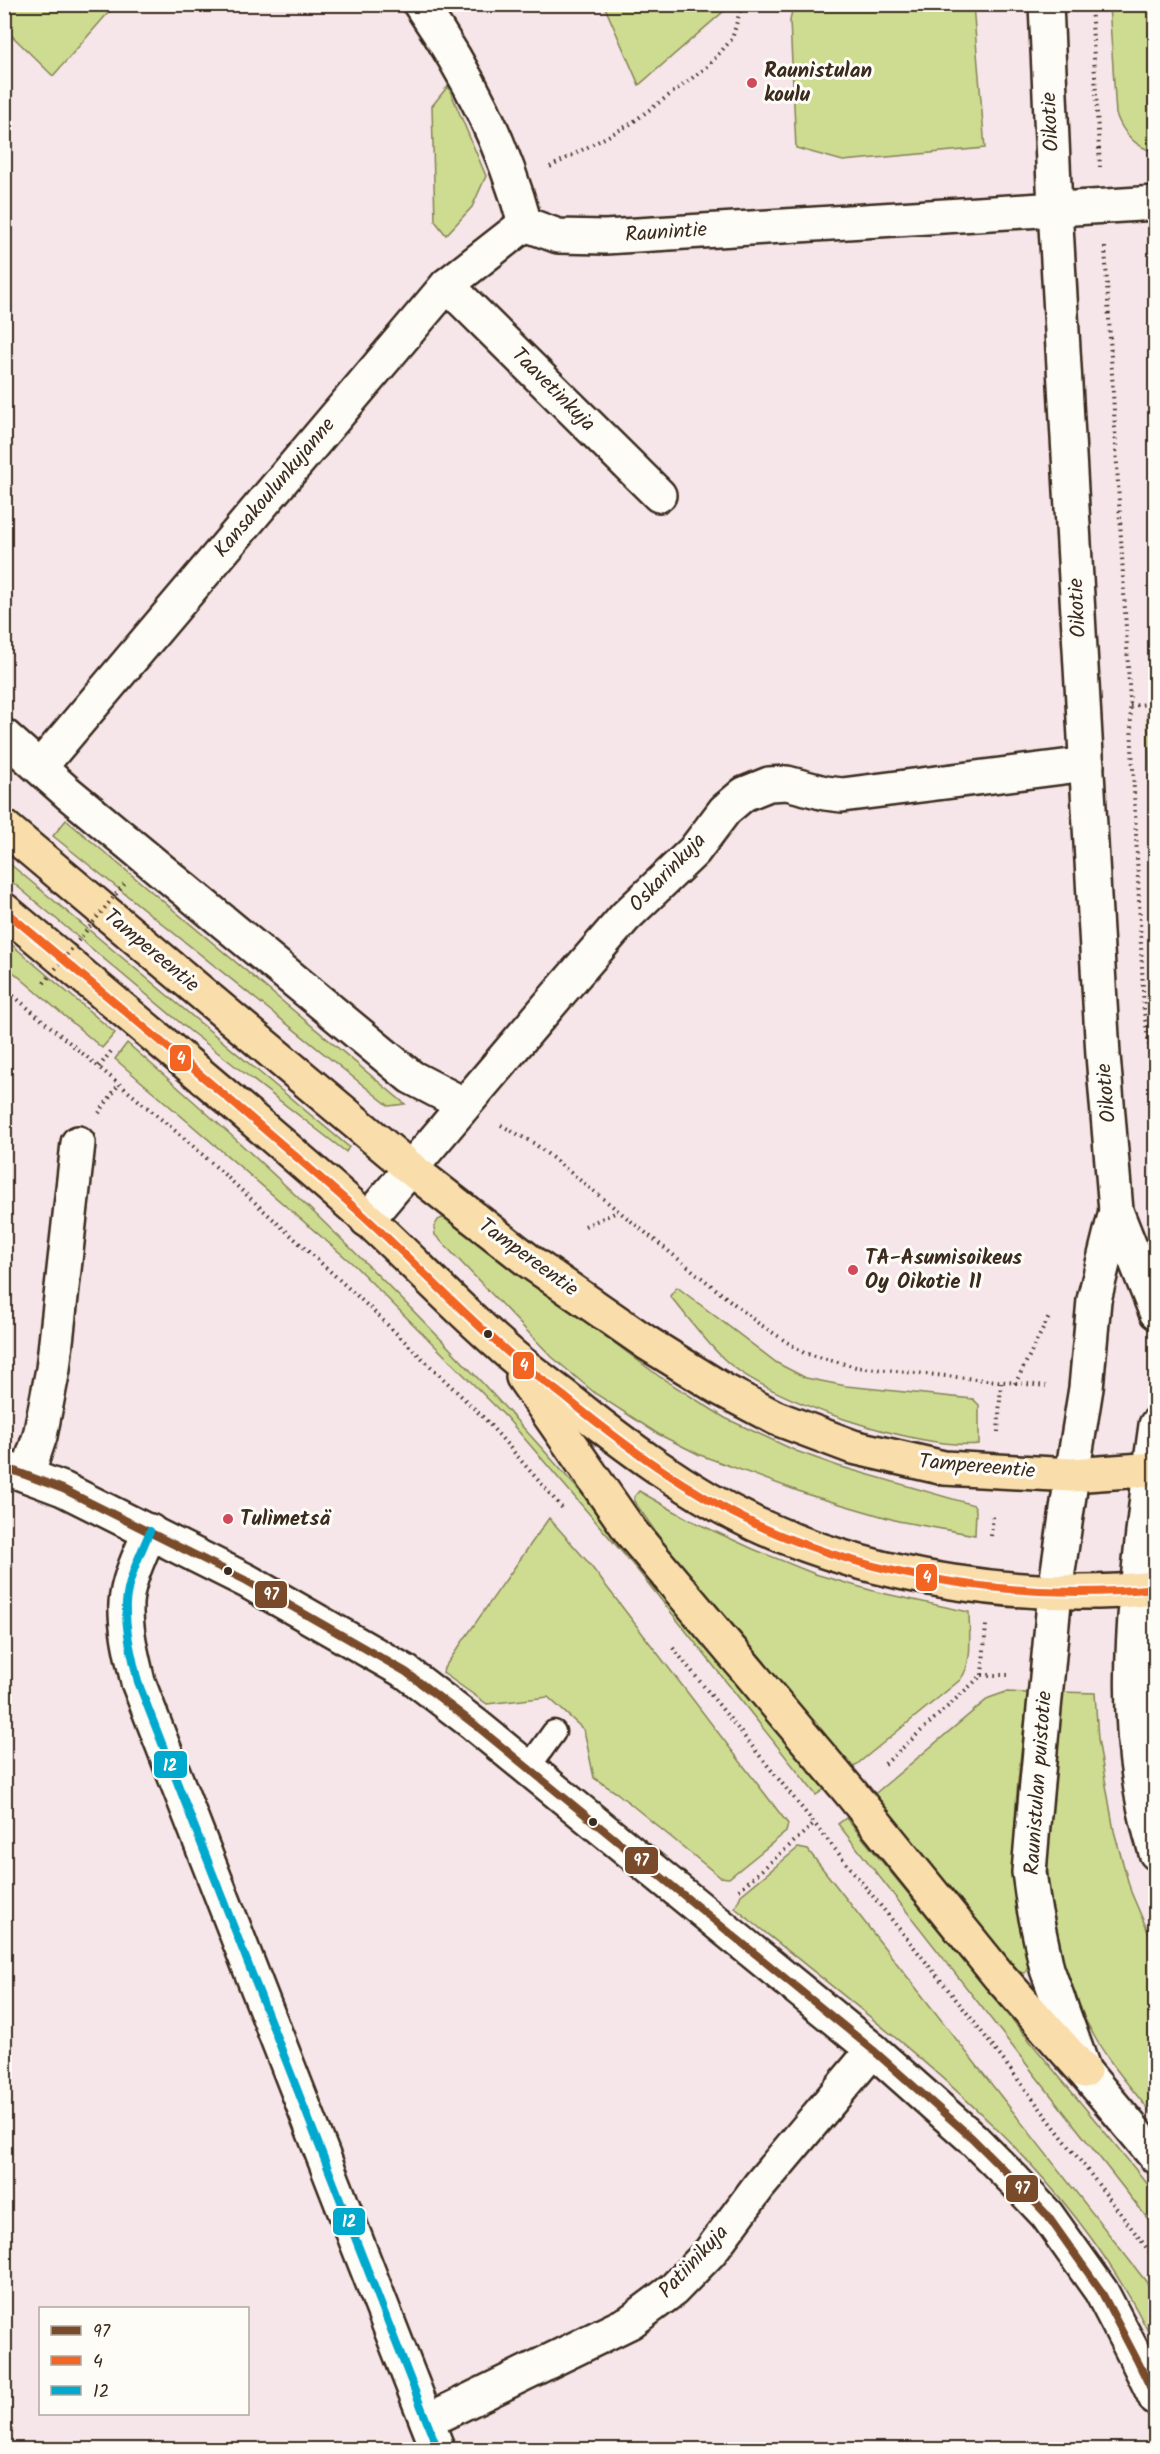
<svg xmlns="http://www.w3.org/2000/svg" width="1160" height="2454" font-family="Kalam,sans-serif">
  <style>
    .green { fill: #cddc90; stroke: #848357; stroke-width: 1.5 }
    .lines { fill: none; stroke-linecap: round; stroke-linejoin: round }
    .service-casing { stroke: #3b2a1e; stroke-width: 27 }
    .minor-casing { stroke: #3b2a1e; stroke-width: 38 }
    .secondary-casing { stroke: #3b2a1e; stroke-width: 38 }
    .trunk-casing { stroke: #3b2a1e; stroke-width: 38 }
    .path { stroke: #3b2a1e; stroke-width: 4; stroke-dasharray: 1.5 4.5; stroke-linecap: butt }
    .service { stroke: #fdfcf7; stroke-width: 22 }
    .minor { stroke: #fdfcf7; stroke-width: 33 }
    .secondary { stroke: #fdfcf7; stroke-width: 33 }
    .trunk { stroke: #f9ddab; stroke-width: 33 }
    .path-bridge { stroke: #3b2a1e; stroke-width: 4; stroke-dasharray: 1.5 4.5; stroke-linecap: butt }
    .bus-1-casing { stroke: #fdfcf7; stroke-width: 12 }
    .bus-2-casing { stroke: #fdfcf7; stroke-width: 12 }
    .bus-3-casing { stroke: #fdfcf7; stroke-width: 12 }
    .bus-1 { stroke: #7a4b2a; stroke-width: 8 }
    .bus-2 { stroke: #f26522; stroke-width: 8 }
    .bus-3 { stroke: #00a9ce; stroke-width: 8 }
    .poi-dot { fill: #d1495b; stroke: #fdfcf7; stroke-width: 2 }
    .bus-dot { fill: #3b2a1e; stroke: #fdfcf7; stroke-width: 2 }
    .labels { text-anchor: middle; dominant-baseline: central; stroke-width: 6; stroke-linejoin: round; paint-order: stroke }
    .poi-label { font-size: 21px; font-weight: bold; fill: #3b2a1e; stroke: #fdfcf7; text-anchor: start }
    .street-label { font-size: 21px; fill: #3b2a1e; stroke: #fdfcf7 }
    .line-badge { stroke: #fdfcf7; stroke-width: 2 }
    .badge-label { font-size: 16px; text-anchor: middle; font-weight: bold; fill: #fff }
  </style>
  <rect width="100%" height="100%" fill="#f6e5e9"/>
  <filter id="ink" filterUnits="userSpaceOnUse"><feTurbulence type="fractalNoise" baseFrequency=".0167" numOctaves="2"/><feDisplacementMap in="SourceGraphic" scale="12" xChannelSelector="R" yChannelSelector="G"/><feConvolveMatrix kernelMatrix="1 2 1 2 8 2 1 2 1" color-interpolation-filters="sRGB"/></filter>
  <g filter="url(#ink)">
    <g class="green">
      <path d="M4 5 5 4 115 5 53 76 5 29Z"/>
      <path d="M604 5H725L724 11 639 85Z"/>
      <path d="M793 5H973L985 148 843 161 796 148 790 21Z"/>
      <path d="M1109 5H1155V152C1135 147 1123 133 1116 114Z"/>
      <path d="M448 86 486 176 472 207 446 235 435 221 432 106Z"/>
      <path d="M1155 712 1156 806H1151L1147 714Z"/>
      <path d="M66 820 405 1104 389 1106 53 836Z"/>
      <path d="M4 859 349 1147 346 1152 190 1031 5 876Z"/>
      <path d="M5 939 115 1033 102 1048 5 965Z"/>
      <path d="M127 1043C292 1185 448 1338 590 1503 670 1597 747 1693 826 1788L816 1795 639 1572 506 1417 353 1264 115 1059Z"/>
      <path d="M442 1218 450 1220 660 1377 725 1418 796 1451 838 1466 974 1505 976 1510 975 1535 898 1521 809 1495 700 1455 658 1434 596 1394 552 1357 435 1235 434 1227 438 1220Z"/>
      <path d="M677 1287 777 1363 806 1378 846 1386 973 1399 979 1405V1444C919 1450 768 1401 724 1359 704 1340 688 1317 670 1296Z"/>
      <path d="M639 1491 688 1519 753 1549 815 1574 877 1592 969 1612C969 1633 974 1663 960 1680L850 1770 664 1544 634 1501V1497Z"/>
      <path d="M549 1518 587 1561 788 1824 786 1832 729 1878 720 1877 617 1793 594 1778 584 1730 548 1697 487 1704 443 1673 444 1668Z"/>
      <path d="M1006 1692 1028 1693C1021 1758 1010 1823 1016 1888 1018 1914 1023 1940 1028 1966L1025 1973 1017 1972 871 1797 989 1698Z"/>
      <path d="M1061 1692 1095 1693 1098 1739 1114 1831 1131 1892 1155 1948V2118C1134 2091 1110 2065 1093 2034 1027 1922 1049 1814 1061 1692Z"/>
      <path d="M846 1818 1155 2193V2228L838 1824Z"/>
      <path d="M798 1848 808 1850 1155 2293V2346C1068 2157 891 2036 735 1908L741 1895Z"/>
    </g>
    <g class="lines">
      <defs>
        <path id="service" d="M528 1768 554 1732"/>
        <g id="minor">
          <path d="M420 4C468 74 503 143 525 224"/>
          <path d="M1046 4 1055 208 1103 1055 1116 1211 1156 1312"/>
          <path d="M525 224 558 236 605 237 1156 203"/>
          <path d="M447 285 659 495"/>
          <path d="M4 736 68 793 411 1077 463 1104"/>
          <path d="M40 767 447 285 525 224"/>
          <path d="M367 1220 561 991 625 917 694 851 725 810 744 794 769 784 787 783 825 793 842 795 1087 764"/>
          <path d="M4 1467 63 1489 247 1581 406 1672 474 1724 873 2050 972 2138 1015 2181 1047 2215 1101 2291 1138 2362 1156 2399"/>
          <path d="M1150 1469 1156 1425"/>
          <path d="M27 1475 40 1436 53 1369 78 1143"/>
          <path d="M1072 1475 1086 1388 1094 1300 1116 1211"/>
          <path d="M150 1531C141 1553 128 1578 126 1603 125 1630 132 1656 138 1682L438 2450"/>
          <path d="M427 2421 630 2322 673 2290 710 2252 759 2186 873 2050"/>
        </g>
        <g id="secondary">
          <path d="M1150 1469C1136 1601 1116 1723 1156 1853"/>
          <path d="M1072 1475 1055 1592 1033 1825 1029 1872 1034 1908 1047 1969 1084 2071 1156 2157"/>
        </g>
        <g id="trunk">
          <path d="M4 827 410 1168 529 1261 647 1343 721 1389 776 1418 853 1447 944 1468 1072 1475 1156 1469"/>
          <path d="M4 910C125 1011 246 1112 364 1216 410 1258 453 1304 500 1345 520 1364 543 1380 565 1397 624 1445 686 1491 755 1524 874 1579 1026 1602 1156 1588"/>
          <path d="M523 1377 631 1532 851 1793 999 1976 1084 2071"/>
        </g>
      </defs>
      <use href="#service" class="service-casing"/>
      <use href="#minor" class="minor-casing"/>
      <use href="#secondary" class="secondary-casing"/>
      <use href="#trunk" class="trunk-casing"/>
      <g class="path">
        <path d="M1091 4 1100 167"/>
        <path d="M550 167 629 125 707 67 732 39 742 4"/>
        <path d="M1105 247 1130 702 1144 1012 1156 1090"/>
        <path d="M1130 706 1156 703"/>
        <path d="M4 988 191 1144 368 1306 485 1419 564 1510"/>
        <path d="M99 1067 112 1050"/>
        <path d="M99 1113 119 1084"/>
        <path d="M501 1125 535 1144 758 1323 804 1353 856 1367 1046 1386"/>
        <path d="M585 1226 617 1212"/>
        <path d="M1015 1384 1050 1315"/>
        <path d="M998 1432 1001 1383"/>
        <path d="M991 1536 993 1514"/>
        <path d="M673 1648 971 2018 1156 2260"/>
        <path d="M982 1675 986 1625"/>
        <path d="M885 1764 982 1675H1008"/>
        <path d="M739 1890 813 1825"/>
      </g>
      <use href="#service" class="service"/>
      <use href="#minor" class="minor"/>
      <use href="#secondary" class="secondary"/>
      <use href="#trunk" class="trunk"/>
      <path class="path-bridge" d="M44 983 125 883"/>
      <defs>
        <path id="bus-1" d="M4 1467 63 1489 247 1581 406 1672 474 1724 873 2050 972 2138 1015 2181 1047 2215 1101 2291 1138 2362 1156 2399"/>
        <path id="bus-2" d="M4 910C125 1011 246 1112 364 1216 410 1258 453 1304 500 1345 520 1364 543 1380 565 1397 624 1445 686 1491 755 1524 874 1579 1026 1602 1156 1588"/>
        <path id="bus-3" d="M150 1531C141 1553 128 1578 126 1603 125 1630 132 1656 138 1682L438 2450"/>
      </defs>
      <use href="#bus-1" class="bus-1-casing"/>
      <use href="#bus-2" class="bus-2-casing"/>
      <use href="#bus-3" class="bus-3-casing"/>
      <use href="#bus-1" class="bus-1"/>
      <use href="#bus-2" class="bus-2"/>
      <use href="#bus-3" class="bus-3"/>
    </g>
  </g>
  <g class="poi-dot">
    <circle cx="752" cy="83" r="6"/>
    <circle cx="853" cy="1270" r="6"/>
    <circle cx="228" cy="1519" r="6"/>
  </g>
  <g class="bus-dot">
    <circle cx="488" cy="1334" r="5"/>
    <circle cx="228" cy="1571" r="5"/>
    <circle cx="593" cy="1822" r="5"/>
  </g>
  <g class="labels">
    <g class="poi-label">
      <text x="764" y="71">Raunistulan<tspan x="764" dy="24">koulu</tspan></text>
      <text x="865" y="1258">TA-Asumisoikeus<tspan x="865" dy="24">Oy Oikotie 11</tspan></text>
      <text x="240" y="1519">Tulimetsä</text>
    </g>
    <g class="street-label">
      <text transform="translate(1051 122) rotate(-93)">Oikotie</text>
      <text transform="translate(666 233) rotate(-4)">Raunintie</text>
      <text transform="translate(553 390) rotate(45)">Taavetinkuja</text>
      <text transform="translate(275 488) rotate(-50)">Kansakoulunkujanne</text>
      <text transform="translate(1078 608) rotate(-93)">Oikotie</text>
      <text transform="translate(668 873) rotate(-46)">Oskarinkuja</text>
      <text transform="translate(151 951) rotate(40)">Tampereentie</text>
      <text transform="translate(1107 1093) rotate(-95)">Oikotie</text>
      <text transform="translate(528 1258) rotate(36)">Tampereentie</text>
      <text transform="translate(977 1467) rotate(5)">Tampereentie</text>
      <text transform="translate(1039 1783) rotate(-86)">Raunistulan puistotie</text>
      <text transform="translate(694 2262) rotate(-47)">Patiinikuja</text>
    </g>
  </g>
  <g class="line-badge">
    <rect x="169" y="1044" width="23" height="28" rx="6" fill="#f26522"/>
    <rect x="512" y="1351" width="23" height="29" rx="6" fill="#f26522"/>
    <rect x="915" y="1563" width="23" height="29" rx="6" fill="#f26522"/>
    <rect x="254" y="1580" width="34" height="29" rx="6" fill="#7a4b2a"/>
    <rect x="153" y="1750" width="35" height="29" rx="6" fill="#00a9ce"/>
    <rect x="624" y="1846" width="35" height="29" rx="6" fill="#7a4b2a"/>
    <rect x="1005" y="2174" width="34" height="29" rx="6" fill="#7a4b2a"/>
    <rect x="332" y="2207" width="34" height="29" rx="6" fill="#00a9ce"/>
  </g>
  <g class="badge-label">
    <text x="181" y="1064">4</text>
    <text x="524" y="1371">4</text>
    <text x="927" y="1583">4</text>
    <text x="271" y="1600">97</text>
    <text x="170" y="1771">12</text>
    <text x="641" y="1866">97</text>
    <text x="1022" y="2194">97</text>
    <text x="349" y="2227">12</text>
  </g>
  <rect width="1160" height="2454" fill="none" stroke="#fdfcf7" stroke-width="24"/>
  <rect x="12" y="12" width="1136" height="2430" fill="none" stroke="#3b2a1e" stroke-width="2" filter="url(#ink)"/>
  <rect x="39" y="2307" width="210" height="108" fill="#fdfcf7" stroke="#afa8a0" stroke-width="1.5"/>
  <rect x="51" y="2326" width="30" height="9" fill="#7a4b2a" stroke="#afa8a0" stroke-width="1.5"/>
  <text x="93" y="2337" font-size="18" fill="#3b2a1e">97</text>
  <rect x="51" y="2356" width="30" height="9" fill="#f26522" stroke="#afa8a0" stroke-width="1.5"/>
  <text x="93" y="2367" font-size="18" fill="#3b2a1e">4</text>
  <rect x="51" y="2386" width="30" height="9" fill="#00a9ce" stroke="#afa8a0" stroke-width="1.5"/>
  <text x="93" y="2397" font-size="18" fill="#3b2a1e">12</text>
</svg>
